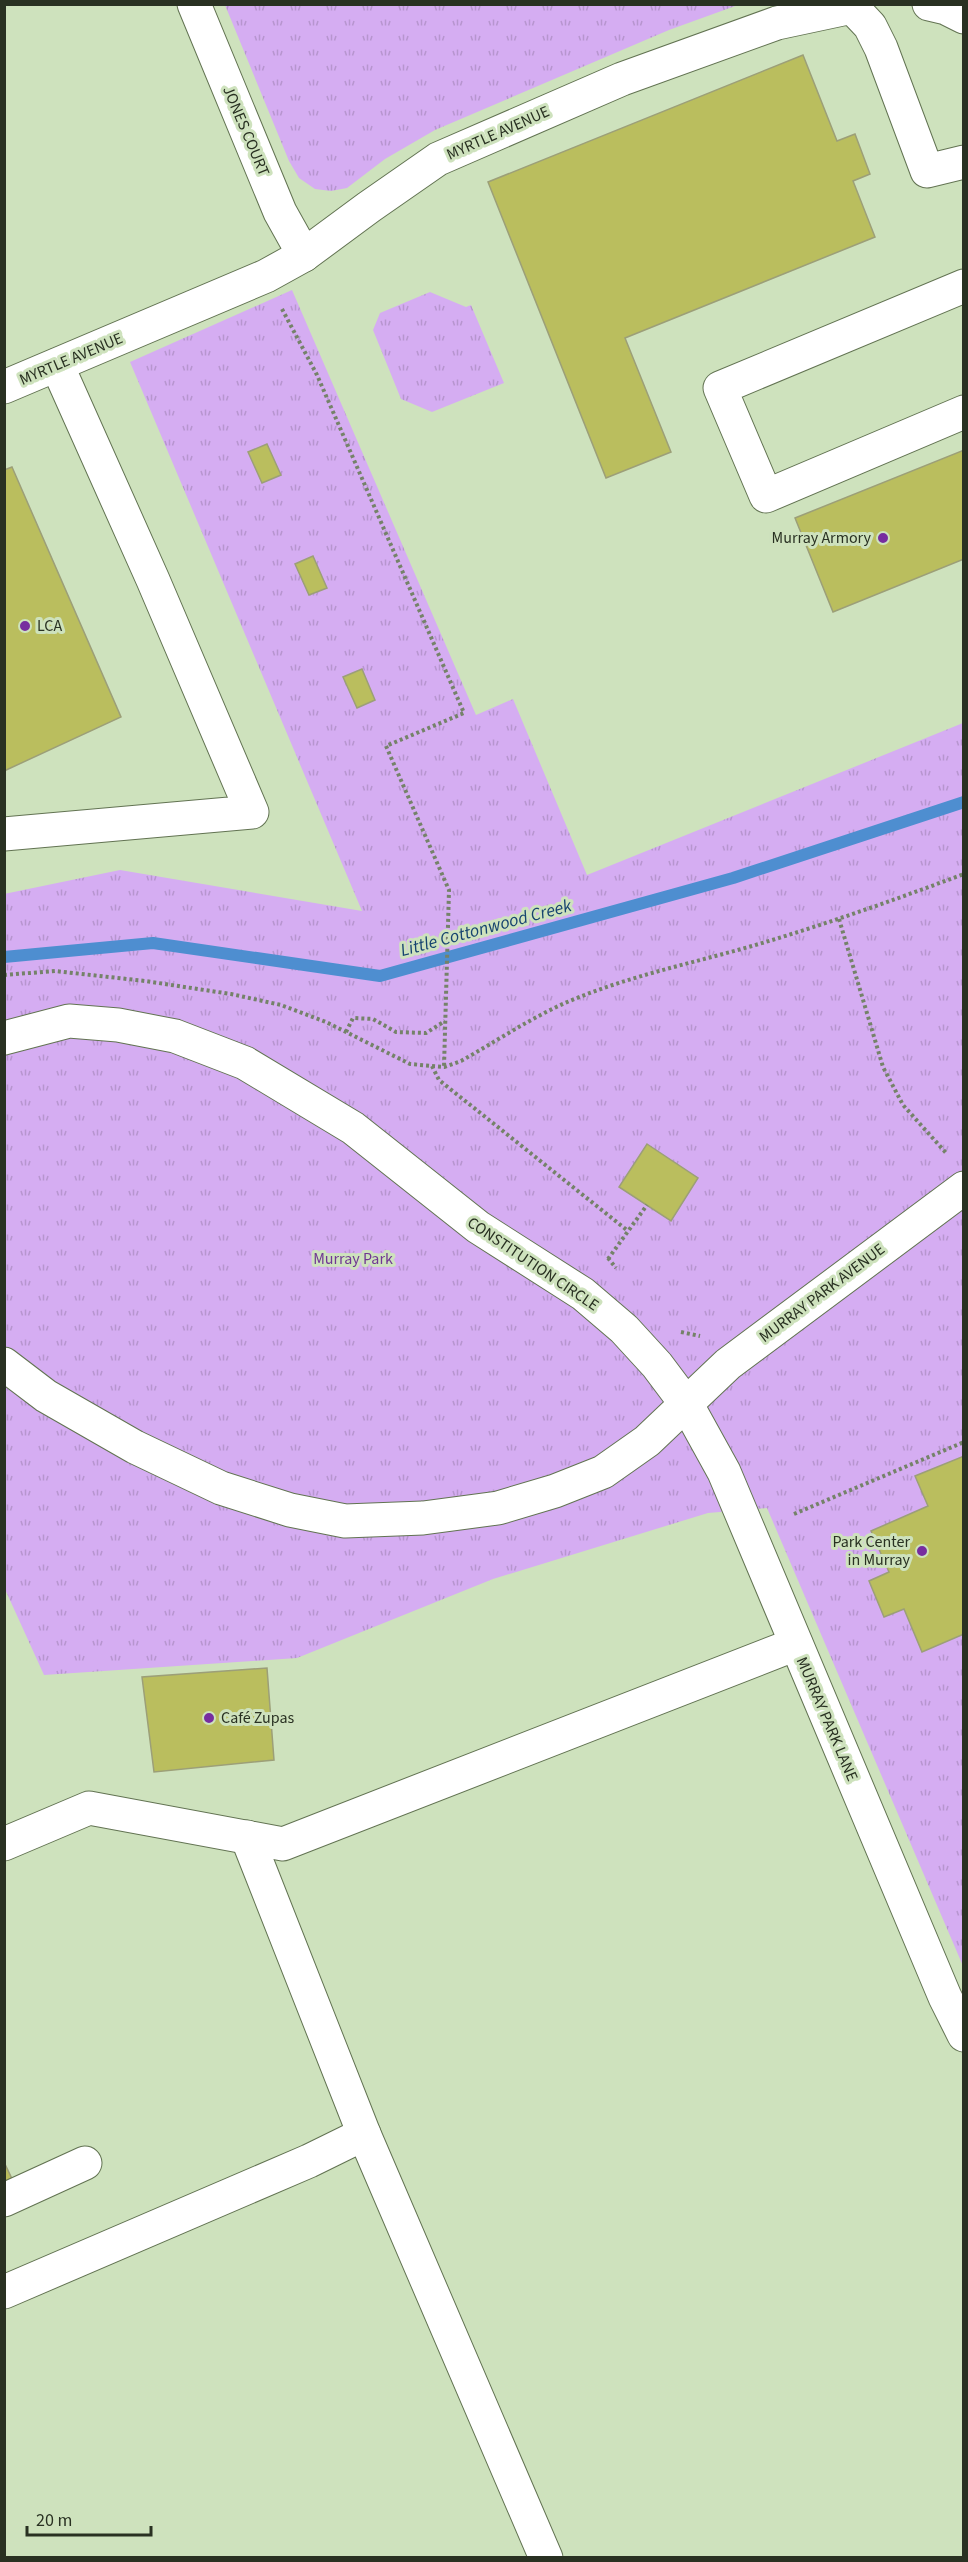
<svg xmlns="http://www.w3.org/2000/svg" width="968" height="2562" font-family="'Source Sans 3',sans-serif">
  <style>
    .park { fill: url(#park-tufts) }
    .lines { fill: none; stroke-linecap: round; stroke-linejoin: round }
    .stream { stroke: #4e8ed0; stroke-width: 12 }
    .building { fill: #babe5e; stroke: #9c9f78; stroke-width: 1.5 }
    .minor-casing { stroke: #627352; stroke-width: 35 }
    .path { stroke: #758269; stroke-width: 4; stroke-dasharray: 3 3; stroke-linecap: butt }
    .minor { stroke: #fff; stroke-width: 33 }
    .poi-dot { fill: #772d9f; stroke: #cee2bd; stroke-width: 2 }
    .labels { text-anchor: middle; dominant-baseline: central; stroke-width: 6; stroke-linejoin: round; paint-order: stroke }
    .street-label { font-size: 16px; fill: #293122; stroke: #cee2bd }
    .poi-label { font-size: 16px; fill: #293122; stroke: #cee2bd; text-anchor: end }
    .park-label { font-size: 16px; fill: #703792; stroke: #cee2bd }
    .water-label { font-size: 18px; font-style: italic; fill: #16436f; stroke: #cee2bd }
  </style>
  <defs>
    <pattern id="park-tufts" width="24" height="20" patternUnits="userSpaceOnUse" patternTransform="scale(1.5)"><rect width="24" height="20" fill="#d5adf2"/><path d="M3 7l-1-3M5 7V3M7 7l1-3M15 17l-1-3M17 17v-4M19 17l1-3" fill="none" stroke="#b795cf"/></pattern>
  </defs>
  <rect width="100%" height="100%" fill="#cee2bd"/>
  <g class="park">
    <path d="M225 5H738L669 30 435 130 385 159 347 188 331 191 315 189 299 178 289 161Z"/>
    <path d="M292 290 476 715 513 699 587 875 963 723V1966L767 1508 708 1513 493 1579 297 1658 44 1675 4 1587V894L120 870 362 911 130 362Z"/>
    <path d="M430 292 466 307 471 305 504 383 432 412 401 399 373 330 380 313Z"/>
  </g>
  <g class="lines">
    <path class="stream" d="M4 957 153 943 380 976 733 878 964 802"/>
  </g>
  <g class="building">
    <path d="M803 55 837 141 855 134 870 174 853 181 875 237 625 338 671 452 606 478 488 182Z"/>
    <path d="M267 444 281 475 262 483 248 452Z"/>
    <path d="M964 450V559L833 612 795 518Z"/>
    <path d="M12 467 121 717 4 771V470Z"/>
    <path d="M313 556 327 588 309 595 295 564Z"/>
    <path d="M362 669 375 700 357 708 343 677Z"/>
    <path d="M647 1144 698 1178 671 1221 619 1187Z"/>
    <path d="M964 1456V1634L922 1652 904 1609 884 1617 869 1581 889 1572 871 1531 928 1506 915 1476Z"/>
    <path d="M267 1668 274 1760 154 1772 142 1677Z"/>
    <path d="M4 2162 13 2181 4 2185Z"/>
  </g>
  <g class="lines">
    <defs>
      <g id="minor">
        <path d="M194 4 280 212 304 255"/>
        <path d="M929 4 946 8 964 17"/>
        <path d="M964 286 720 388 766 496 964 412"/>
        <path d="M4 387 266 276 304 255 369 207 438 159 622 79 777 23 852 7 870 26 881 48 927 171 964 162"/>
        <path d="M4 834 252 812 153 580 57 365"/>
        <path d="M4 1038 69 1021 118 1025 175 1036 245 1063 353 1128 478 1227 583 1294 624 1329 657 1365 687 1405 724 1472 945 1997 964 2035"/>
        <path d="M4 1364 46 1396 135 1447 221 1488 290 1510 345 1521 423 1518 498 1508 555 1491 603 1472 647 1441 728 1364 964 1188"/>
        <path d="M4 1844 89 1808 283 1844 796 1644"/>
        <path d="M364 2134 546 2558"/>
        <path d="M4 2200 85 2163"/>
        <path d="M4 2292 309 2161 364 2134 247 1837"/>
      </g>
    </defs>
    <use href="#minor" class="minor-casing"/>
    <g class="path">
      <path d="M282 309 317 375 464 713 386 746 449 890 444 1067"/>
      <path d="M839 919 883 1067 903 1105 947 1154"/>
      <path d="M4 975 55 971 145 981 231 994 281 1005 326 1022 410 1064 444 1067 461 1061C495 1042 529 1019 565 1003 625 977 689 964 752 946 824 925 894 900 964 874"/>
      <path d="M346 1032 353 1018 373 1019 396 1032 426 1033 445 1021"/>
      <path d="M432 1066 439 1080 628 1231"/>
      <path d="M608 1258 616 1268"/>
      <path d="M608 1259 647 1205"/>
      <path d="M681 1332 700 1336"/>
      <path d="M794 1514 964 1442"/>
    </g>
    <use href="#minor" class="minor"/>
  </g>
  <g class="poi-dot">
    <circle cx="883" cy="538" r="6"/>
    <circle cx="25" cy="626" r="6"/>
    <circle cx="922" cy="1551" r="6"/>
    <circle cx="209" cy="1718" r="6"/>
  </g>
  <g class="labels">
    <g class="street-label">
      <text transform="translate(246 131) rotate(67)">JONES COURT</text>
      <text transform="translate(498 133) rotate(-24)">MYRTLE AVENUE</text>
      <text transform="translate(71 359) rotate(-23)">MYRTLE AVENUE</text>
      <text transform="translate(533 1264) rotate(34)">CONSTITUTION CIRCLE</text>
      <text transform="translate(822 1293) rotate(-37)">MURRAY PARK AVENUE</text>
      <text transform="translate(827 1719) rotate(67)">MURRAY PARK LANE</text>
    </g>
    <g class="poi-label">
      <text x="871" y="538">Murray Armory</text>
      <text x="37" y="626" text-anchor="start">LCA</text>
      <text x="910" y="1542">Park Center<tspan x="910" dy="18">in Murray</tspan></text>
      <text x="221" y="1718" text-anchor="start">Café Zupas</text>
    </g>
    <g class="park-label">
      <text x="353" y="1259">Murray Park</text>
    </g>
    <g class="water-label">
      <text transform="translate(486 928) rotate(-15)">Little Cottonwood Creek</text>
    </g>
  </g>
  <rect width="968" height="2562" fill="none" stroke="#293122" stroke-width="12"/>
  <path d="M27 2526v9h124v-9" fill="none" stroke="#293122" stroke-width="3"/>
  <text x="36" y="2526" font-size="18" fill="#293122" stroke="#cee2bd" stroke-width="4.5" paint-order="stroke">20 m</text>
</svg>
